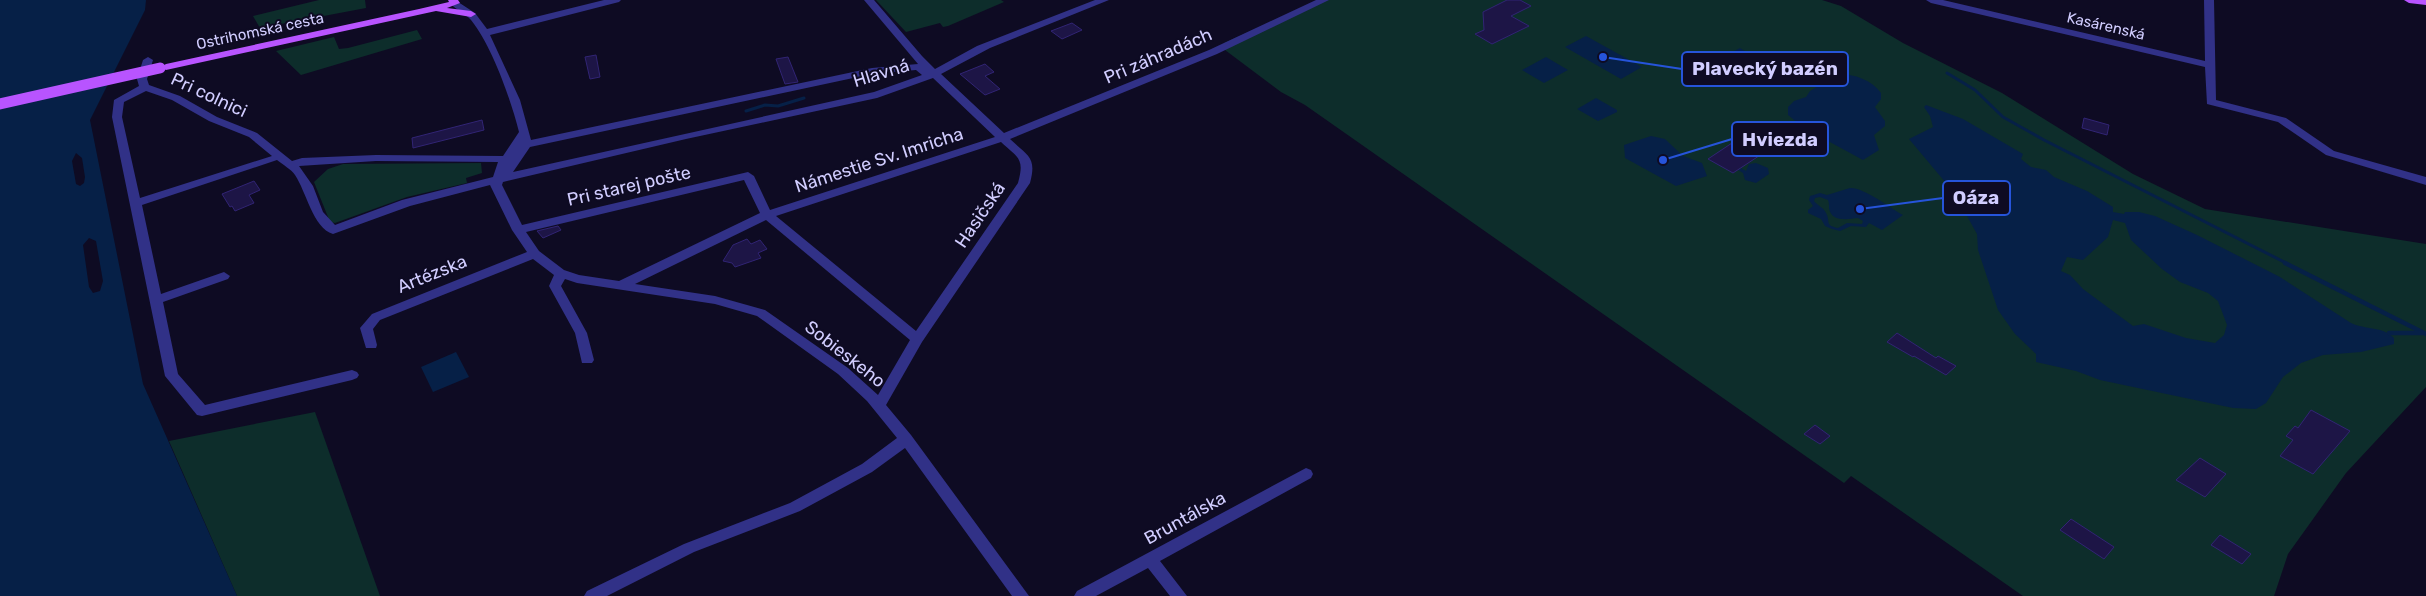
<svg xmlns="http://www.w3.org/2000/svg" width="2426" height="596" font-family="Rubik,sans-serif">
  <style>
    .green { fill: #0d2d2b }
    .water { fill: #062047; fill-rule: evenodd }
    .pier { fill: #0e0b23 }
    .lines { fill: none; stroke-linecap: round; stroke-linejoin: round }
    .stream-far1 { stroke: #062047; stroke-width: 3 }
    .stream { stroke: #062047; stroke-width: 4.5 }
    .building { fill: #1d1546; stroke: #312474 }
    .minor { fill: #313187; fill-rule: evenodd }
    .major { fill: #b854ff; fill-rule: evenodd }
    .major-bridge { stroke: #b854ff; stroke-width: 11 }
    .labels { text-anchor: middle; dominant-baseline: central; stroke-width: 4; stroke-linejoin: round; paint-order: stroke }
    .far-street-label { font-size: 15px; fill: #d1cdff; stroke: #0e0b23 }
    .street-label { font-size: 18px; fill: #d1cdff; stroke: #0e0b23 }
    .leader { fill: none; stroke: #2654da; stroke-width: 2 }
    .callout-dot { fill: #2654da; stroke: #0e0b23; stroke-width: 2 }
    .callout { fill: #0e0b23; stroke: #2654da; stroke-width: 2 }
    .callout-label { font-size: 19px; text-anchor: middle; font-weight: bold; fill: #d1cdff }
  </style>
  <rect width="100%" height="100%" fill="#0e0b23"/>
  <g class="green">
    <path d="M319 0H365L366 8 260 28 253 16Z"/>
    <path d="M876 0H1001L1004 2 948 26 943 27 940 23 906 32Z"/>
    <path d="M1319 0H1822L1841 6 1903 43 2002 93 2133 174 2205 209 2426 244V387L2346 473 2288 554 2274 596H2023L1851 476 1844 483 1305 105 1281 92 1225 50 1224 43Z"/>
    <path d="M417 30 422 39 301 75 276 51 334 37 339 49 348 48Z"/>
    <path d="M481 163 482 173 466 178 467 183 407 197 335 223 330 222 314 182 328 169 343 164Z"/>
    <path d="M315 412 380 596H237L169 441Z"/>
  </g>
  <g class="water">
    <path d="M0 0H146L145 10 90 120 143 384 237 596H0Z"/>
    <path d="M1586 36 1642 67 1621 79 1565 47Z"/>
    <path d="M1740 48 1770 67 1762 73 1749 77 1736 70 1742 65 1736 62 1726 66 1720 62 1730 53Z"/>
    <path d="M1546 57 1568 70 1544 83 1522 70Z"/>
    <path d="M1839 74C1854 74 1872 80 1881 93V99L1875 107 1885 121V126L1874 135 1879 150 1863 160 1804 128 1788 115V107L1794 101 1806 97 1810 91 1822 84 1826 78Z"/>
    <path d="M1596 98 1617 110V112L1598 121 1577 109Z"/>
    <path d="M1926 105 1963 119 2023 154 2021 159 2031 167 2046 170 2054 177 2087 191 2113 207V212L2124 214 2125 212H2139L2155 216 2197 235 2280 277 2351 323C2366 330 2382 326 2394 338V344L2361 352 2323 355 2301 363 2283 377 2266 403 2256 409 2233 408 2100 380 2076 371 2036 362V354L2015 334 1998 310 1978 250 1977 234 1961 205 1975 203 1965 189H1951L1909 139 1933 127 1930 116 1924 107ZM2113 220 2125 223 2131 240 2162 269 2180 282 2208 293 2218 301 2227 325 2224 335 2215 343 2186 338 2144 324 2133 326 2083 289 2070 275 2061 271 2067 257 2083 260 2108 237Z"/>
    <path d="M1651 136 1665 139 1683 156 1702 163 1707 176 1676 186 1625 158 1624 145Z"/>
    <path d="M1756 163 1768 168 1769 174 1756 183 1745 180 1743 173 1738 170 1741 168 1746 171 1749 164Z"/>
    <path d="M1850 188C1863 187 1889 207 1903 215L1882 230 1869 223 1866 227 1851 226 1840 231 1832 229 1825 226 1821 219 1808 213V210L1813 206 1809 200 1810 196 1820 193 1827 195ZM1820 197 1828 200C1829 202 1829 205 1829 208 1831 223 1849 219 1858 218L1863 221 1862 224 1847 223 1838 228C1824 225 1831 222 1826 213 1824 208 1817 205 1814 201L1815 198Z"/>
    <path d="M456 352 469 377 433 392 421 367Z"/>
  </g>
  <g class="pier">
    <path d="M76 153 82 158 85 177 84 183 80 186 76 184 72 161Z"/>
    <path d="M89 238 96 241 103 281 100 291 93 293 89 287 83 245Z"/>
  </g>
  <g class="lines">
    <g class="stream-far1">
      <path d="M1947 73 1975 90 2003 117 2044 140 2288 264"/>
      <path d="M746 111 765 105 778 106 804 98"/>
    </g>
    <g class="stream">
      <path d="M2285 263 2426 334"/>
      <path d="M2389 333H2422"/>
    </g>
  </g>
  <g class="building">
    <path d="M1507 0H1520L1531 6 1511 16 1529 26 1492 44 1475 34 1484 30 1483 12Z"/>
    <path d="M1072 23 1082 30 1062 39 1051 31Z"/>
    <path d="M596 55 600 77 590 79 585 57Z"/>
    <path d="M788 57 798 82 785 84 776 59Z"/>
    <path d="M985 64 994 72 985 76 1000 89 985 95 960 74Z"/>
    <path d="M2084 118 2109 125 2107 135 2082 128Z"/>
    <path d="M482 120 484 130 413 148 412 138Z"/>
    <path d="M1753 129 1777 144 1733 173 1708 159Z"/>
    <path d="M254 181 260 190 249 195 254 203 235 211 232 206 230 207 222 194Z"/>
    <path d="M558 226 561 230 543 238 537 231Z"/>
    <path d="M747 239 751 244 760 240 767 249 758 253 761 258 735 267 732 263 723 261 733 245Z"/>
    <path d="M1897 333 1936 358 1938 356 1956 366 1946 375 1914 356 1913 357 1887 342Z"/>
    <path d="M2311 410 2350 431 2313 474 2280 456 2293 440 2286 436 2295 426 2298 428Z"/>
    <path d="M1815 425 1830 436 1820 444 1804 434Z"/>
    <path d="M2200 458 2226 474 2205 497 2176 480Z"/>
    <path d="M2071 519 2114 547 2104 559 2060 530Z"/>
    <path d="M2220 535 2251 554 2242 564 2211 545Z"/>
  </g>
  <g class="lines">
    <g class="minor">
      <path d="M455 0 475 13 487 29 604 0H621L619 2 490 35 520 100 531 140 872 68 918 64 864 0H874L922 56 935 69 977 46 1095 0H1109L990 48 941 74 1004 133 1209 50 1316 0H1329L1217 54 1010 139C1028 156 1037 157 1030 183L922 342 886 405 911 435 1029 596H1012L905 448 872 472 800 511 694 552 607 596H584L587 591 684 544 790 503 862 464 897 438 867 401 838 374 757 316 715 304 577 283 565 279 561 286 587 333 594 360 592 363H582L575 333 549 286 554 275 533 259 380 320 373 329 377 345 376 348H366L360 328 372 314 527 252 512 230 490 185 410 206 333 234C313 228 306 191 295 175 291 169 283 165 277 160L142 205 161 294 224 272 230 276 228 279 163 302 178 374 205 405 352 370 357 372 359 375 357 378 352 380 202 416 197 415 165 376 112 117 114 100 139 86 137 79 143 60 148 57 153 60 147 79 149 85 180 96 217 117 257 133 292 161 302 158 376 155 503 156 519 132C511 100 492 46 471 20 465 13 456 10 450 3ZM916 70 922 75 874 92 513 172 530 147 872 74ZM933 78 995 137 770 210 754 176 748 172 522 225 502 185 503 182 686 139 877 98ZM146 91 172 100 209 121 249 137 272 156 140 198 122 117 124 102ZM1001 142C1018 158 1025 158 1018 183L916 331 776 216ZM376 161 498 162 493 177 402 200 335 225 323 212 313 186 299 166ZM744 180 760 213 619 281 579 275 564 270 539 251 526 232ZM766 220 910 340 878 395 848 368 765 310 715 296 635 284Z"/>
      <path d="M1926 0H1943L2205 61 2204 0H2214L2216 100 2286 118 2334 151 2426 177V185L2326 155 2278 122 2207 104 2205 67 1931 3Z"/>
      <path d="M1306 468 1311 470 1313 474 1311 478 1160 561 1187 596H1170L1148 568 1096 596H1074L1077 591Z"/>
    </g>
    <g class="major">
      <path d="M448 0H458L460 3 447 8 471 11 476 14 471 17 436 11 166 70 161 67 166 64 419 9 449 2Z"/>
      <path d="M2404 0H2426V5L2409 3Z"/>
    </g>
    <path class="major-bridge" d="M0 104 160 68"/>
  </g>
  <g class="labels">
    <g class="far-street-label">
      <text transform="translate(2106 26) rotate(13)">Kasárenská</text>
      <text transform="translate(260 31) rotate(-12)">Ostrihomská cesta</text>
    </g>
    <g class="street-label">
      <text transform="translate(1158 56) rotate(-23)">Pri záhradách</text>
      <text transform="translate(881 73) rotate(-17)">Hlavná</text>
      <text transform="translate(209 95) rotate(25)">Pri colnici</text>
      <text transform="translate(879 160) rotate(-18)">Námestie Sv. Imricha</text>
      <text transform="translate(629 186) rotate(-13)">Pri starej pošte</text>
      <text transform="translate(980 215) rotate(-56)">Hasičská</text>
      <text transform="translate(432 274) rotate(-22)">Artézska</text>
      <text transform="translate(845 354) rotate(38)">Sobieskeho</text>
      <text transform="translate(1185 518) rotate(-29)">Bruntálska</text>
    </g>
  </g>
  <path class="leader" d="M1603 57L1682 69M1663 160L1732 139M1860 209L1943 198"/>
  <g class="callout-dot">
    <circle cx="1603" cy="57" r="5"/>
    <circle cx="1663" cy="160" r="5"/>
    <circle cx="1860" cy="209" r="5"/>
  </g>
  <g class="callout">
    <rect x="1682" y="52" width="166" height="34" rx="5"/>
    <rect x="1732" y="122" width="96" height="34" rx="5"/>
    <rect x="1943" y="181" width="67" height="34" rx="5"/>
  </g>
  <g class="callout-label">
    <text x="1765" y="75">Plavecký bazén</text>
    <text x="1780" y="146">Hviezda</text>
    <text x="1976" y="204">Oáza</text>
  </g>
</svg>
